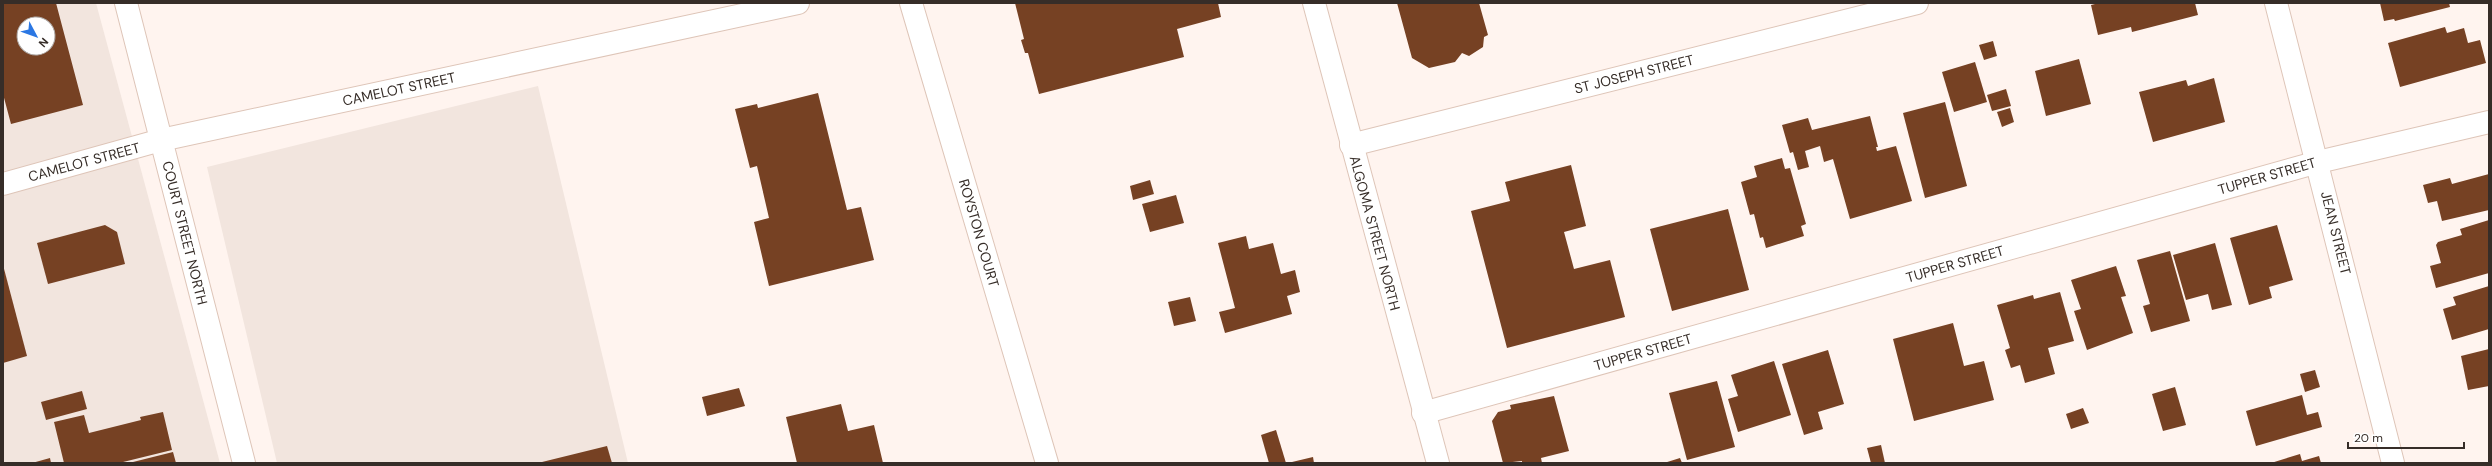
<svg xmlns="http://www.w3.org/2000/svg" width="2492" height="466" font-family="'DM Sans',sans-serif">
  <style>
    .built { fill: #f2e5de; fill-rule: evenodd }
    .building { fill: #764123; fill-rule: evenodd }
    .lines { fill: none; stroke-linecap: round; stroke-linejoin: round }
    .minor-casing { stroke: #dec5b8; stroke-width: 24 }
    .tertiary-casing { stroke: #dec5b8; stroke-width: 24 }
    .minor { stroke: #fff; stroke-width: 22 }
    .tertiary { stroke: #fff; stroke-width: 22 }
    .labels { text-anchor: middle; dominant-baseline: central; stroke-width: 4; stroke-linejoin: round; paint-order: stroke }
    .street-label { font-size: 14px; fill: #362d28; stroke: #fff }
  </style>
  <rect width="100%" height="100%" fill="#fff4ef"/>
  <g class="built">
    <path d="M3 3H96L220 463H3ZM24 24H48V48H24Z"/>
    <path d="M538 86 628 463H277L207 167Z"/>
  </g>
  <g class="building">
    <path d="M3 3H56L83 105 11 124 3 94ZM24 24H48V48H24Z"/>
    <path d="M1015 3H1218L1221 17 1177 29 1184 57 1039 94 1028 53H1025L1021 40 1024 39Z"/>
    <path d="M1397 3H1479L1488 35 1484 37 1483 47 1469 56 1462 53 1455 62 1429 68 1412 58Z"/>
    <path d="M2099 3H2195L2198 15 2132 32 2131 27 2098 35 2091 5Z"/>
    <path d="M2380 3H2449L2450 7 2395 21 2394 19 2384 21Z"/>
    <path d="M2445 27 2447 33 2464 28 2468 43 2480 40 2486 63 2400 87 2388 43Z"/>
    <path d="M1993 41 1997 56 1984 60 1979 45Z"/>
    <path d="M2079 59 2091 104 2046 116 2035 71Z"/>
    <path d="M1975 62 1987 102 1954 112 1942 72Z"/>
    <path d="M2214 78 2225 122 2153 142 2139 92 2186 80 2188 86Z"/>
    <path d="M2006 89 2011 106 1992 111 1987 95Z"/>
    <path d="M818 93 847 210 861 207 874 260 769 286 754 222 769 218 757 166 750 168 735 109 757 104 758 108Z"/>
    <path d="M1945 102 1967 186 1925 198 1903 113Z"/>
    <path d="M2010 108 2014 122 2002 127 1997 112Z"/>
    <path d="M1870 116 1878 147H1876L1877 151 1896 146 1912 201 1850 219 1833 159 1824 162 1820 146 1805 151 1809 167 1798 170 1793 152 1790 153 1782 125 1808 118 1812 130Z"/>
    <path d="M1782 158 1785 169 1790 168 1806 224 1801 226 1804 236 1766 248 1763 237 1760 238 1754 214 1750 215 1741 182 1757 177 1754 166Z"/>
    <path d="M1571 165 1586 226 1564 232 1574 269 1610 260 1625 317 1507 348 1471 211 1510 201 1505 182Z"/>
    <path d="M2489 174V210L2442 221 2437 201 2428 203 2423 185 2450 178 2452 184Z"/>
    <path d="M1150 180 1154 194 1133 200 1130 186Z"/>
    <path d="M1176 195 1184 223 1150 232 1142 204Z"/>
    <path d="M1728 209 1749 290 1672 311 1650 229Z"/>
    <path d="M2489 220V273L2436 288 2430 266 2441 263 2436 245 2438 242 2462 235 2460 229Z"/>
    <path d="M105 225 117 232 125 264 48 284 37 243Z"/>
    <path d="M2277 225 2293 280 2269 287 2272 298 2249 305 2230 238Z"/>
    <path d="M1246 236 1249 249 1273 243 1281 274 1295 270 1300 292 1287 296 1292 314 1225 333 1219 312 1235 308 1218 243Z"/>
    <path d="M2215 243 2232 305 2212 310 2208 294 2186 300 2173 255Z"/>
    <path d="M2170 251 2190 321 2151 332 2143 306 2150 304 2137 260Z"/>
    <path d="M3 265 27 356 3 363Z"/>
    <path d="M2116 266 2126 296 2121 297 2133 333 2087 350 2074 311 2081 309 2071 280Z"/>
    <path d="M2489 286V329L2452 340 2443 309 2456 305 2453 297Z"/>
    <path d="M2060 292 2074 341 2048 348 2055 374 2025 383 2020 365 2011 368 2005 350 2010 348 1997 305 2033 295 2034 299Z"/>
    <path d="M1190 297 1196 321 1174 326 1168 302Z"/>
    <path d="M1953 323 1964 366 1984 361 1994 400 1914 421 1893 339Z"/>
    <path d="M2489 349V386L2468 390 2461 356Z"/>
    <path d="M1828 350 1844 404 1818 412 1823 429 1804 435 1782 364Z"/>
    <path d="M1774 361 1791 415 1738 432 1728 399 1738 396 1731 375Z"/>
    <path d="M2315 370 2320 387 2305 392 2300 374Z"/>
    <path d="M1717 381 1735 447 1687 460 1669 393Z"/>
    <path d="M2175 387 2186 425 2163 431 2152 394Z"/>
    <path d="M739 388 745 406 707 416 702 397Z"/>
    <path d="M82 391 87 409 46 420 41 402Z"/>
    <path d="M2302 395 2307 415 2318 412 2322 427 2256 446 2246 411Z"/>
    <path d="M1554 396 1569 451 1541 458 1542 463H1522V461L1503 463 1492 421 1498 412 1511 409 1510 405Z"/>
    <path d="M841 404 848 431 874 425 883 463H797L786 417Z"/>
    <path d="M2083 408 2089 423 2071 429 2066 414Z"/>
    <path d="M163 412 172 450 119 463H64L54 422 84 415 89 433 141 420 140 417Z"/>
    <path d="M1276 430 1286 463H1269L1261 435Z"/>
    <path d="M1881 445 1885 463H1871L1867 448Z"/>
    <path d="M607 446 612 463H542V462Z"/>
    <path d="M173 452 176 463H133V462Z"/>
    <path d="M2300 454 2302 461 2319 456 2321 463H2271Z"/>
    <path d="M1313 457 1314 463H1292V462Z"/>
    <path d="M50 458 51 463H32Z"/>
    <path d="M1680 458 1682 463H1664Z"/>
  </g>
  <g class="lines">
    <defs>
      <g id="minor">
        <path d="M911 3 1047 463"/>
        <path d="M2276 3 2393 463"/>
        <path d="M1351 145 1917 3"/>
        <path d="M1423 413 2318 162 2489 122"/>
      </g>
      <g id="tertiary">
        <path d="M126 3 244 463"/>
        <path d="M1314 3 1438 463"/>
        <path d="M3 184 161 140 798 3"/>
      </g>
    </defs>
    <use href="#minor" class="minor-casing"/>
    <use href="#tertiary" class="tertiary-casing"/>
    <use href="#minor" class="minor"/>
    <use href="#tertiary" class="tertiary"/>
  </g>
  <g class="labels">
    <g class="street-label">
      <text transform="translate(1634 74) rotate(-14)">ST JOSEPH STREET</text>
      <text transform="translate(399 89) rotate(-12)">CAMELOT STREET</text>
      <text transform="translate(84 162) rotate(-15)">CAMELOT STREET</text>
      <text transform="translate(2267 176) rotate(-16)">TUPPER STREET</text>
      <text transform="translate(185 233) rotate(76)">COURT STREET NORTH</text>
      <text transform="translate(979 233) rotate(74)">ROYSTON COURT</text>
      <text transform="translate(1375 233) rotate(75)">ALGOMA STREET NORTH</text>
      <text transform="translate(2336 233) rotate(76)">JEAN STREET</text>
      <text transform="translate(1955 264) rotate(-16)">TUPPER STREET</text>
      <text transform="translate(1643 352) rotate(-16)">TUPPER STREET</text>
    </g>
  </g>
  <rect width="2492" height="466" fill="none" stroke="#362d28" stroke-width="8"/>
  <g transform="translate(36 36) rotate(131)"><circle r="19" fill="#ffffff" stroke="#afaba9"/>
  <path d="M0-3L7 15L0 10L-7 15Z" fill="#2b77e3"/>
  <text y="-6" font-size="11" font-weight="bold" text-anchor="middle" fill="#362d28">N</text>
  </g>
  <path d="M2348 442v6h116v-6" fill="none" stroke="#362d28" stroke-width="2"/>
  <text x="2354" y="442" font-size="12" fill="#362d28" stroke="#ffffff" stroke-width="3" paint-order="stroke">20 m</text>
</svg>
